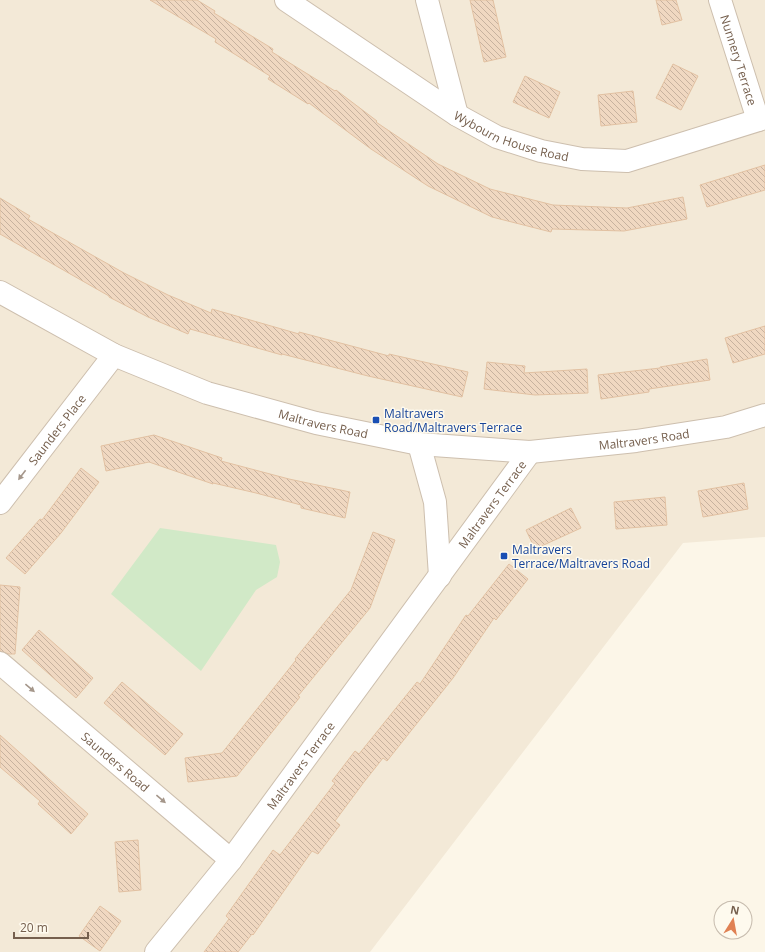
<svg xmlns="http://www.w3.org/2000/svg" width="765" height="952" font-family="'Open Sans',sans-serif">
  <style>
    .residential { fill: #f3e9d7 }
    .green { fill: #d1e9c7 }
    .building { fill: url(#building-back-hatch); stroke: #e2c1a2 }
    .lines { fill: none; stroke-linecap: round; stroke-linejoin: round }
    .minor-casing { stroke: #cdbfae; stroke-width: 24 }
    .minor { stroke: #fff; stroke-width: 22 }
    .oneway { fill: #a5978b }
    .transit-dot { fill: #1a4fb4; stroke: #fefaee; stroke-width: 1.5 }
    .labels { text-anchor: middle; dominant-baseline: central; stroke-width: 3; stroke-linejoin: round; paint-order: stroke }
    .street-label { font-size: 12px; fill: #755f4d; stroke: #fefaee }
    .transit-label { font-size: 12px; fill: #164399; stroke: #fefaee; text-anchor: start }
  </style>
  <defs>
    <pattern id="building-back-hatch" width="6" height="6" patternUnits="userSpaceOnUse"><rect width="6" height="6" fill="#f0d8c1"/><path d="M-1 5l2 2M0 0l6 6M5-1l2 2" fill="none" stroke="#c7b29f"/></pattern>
  </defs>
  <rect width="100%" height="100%" fill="#fcf6e8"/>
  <path class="residential" d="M0 0H765V537L683 543 370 952H0Z"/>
  <path class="green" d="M160 528 276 545 280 562 277 577 256 590 201 671 111 594Z"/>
  <g class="building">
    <path d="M150 0H197L215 11 214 13 273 49 272 52 335 91 336 90 377 121 376 122 438 164 490 189 553 205 627 208 683 197 687 219 624 231 552 229 551 232 492 217 428 186 371 149 309 103 308 104 268 79 270 76 215 42 216 39Z"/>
    <path d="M470 0H493L506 57 484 62Z"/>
    <path d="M656 0H676L682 20 662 25Z"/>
    <path d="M673 64 698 76 681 110 656 98Z"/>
    <path d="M525 76 560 92 549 118 513 102Z"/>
    <path d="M633 91 637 122 601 126 598 95Z"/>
    <path d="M765 165V190L707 207 700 185Z"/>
    <path d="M0 198 30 216 28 219 124 273 168 295 211 313 212 309 299 334V332L389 356V354L468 372 462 397 368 376 282 354V355L190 329 188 334 148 317 109 297V296L0 234Z"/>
    <path d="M765 326V354L733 363 725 338Z"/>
    <path d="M707 359 710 380 649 389V392L601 399 598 375 660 368V367Z"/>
    <path d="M487 362 525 366 524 373 587 369 588 393 535 395 484 389Z"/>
    <path d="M154 435 222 458 221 461 289 479 350 492 345 518 301 508V505L256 493 213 483V484L149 462 106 471 101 446Z"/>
    <path d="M81 468 99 482 61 533 25 574 6 558 40 519 42 520Z"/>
    <path d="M744 483 748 509 703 517 698 491Z"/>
    <path d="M665 497 667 525 616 529 614 502Z"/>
    <path d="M571 508 581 528 535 549 526 530Z"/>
    <path d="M373 532 395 540 370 608 298 696 300 697 237 776 188 782 185 758 222 753 296 660 295 659 351 590Z"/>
    <path d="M509 564 528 579 496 620 494 618 453 678 387 761 383 758 364 782 335 821 340 825 318 854 312 851 253 935 252 934 238 952H204L229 919 226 916 273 850 280 855 335 783 332 781 355 751 359 754 417 682 420 684 466 615 468 616Z"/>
    <path d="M0 585 20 587 15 654H9L0 651Z"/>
    <path d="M39 630 93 678 76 698 22 650Z"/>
    <path d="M122 682 183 734 165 755 104 703Z"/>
    <path d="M0 735 88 814 71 834 38 804 40 801 0 767Z"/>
    <path d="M138 840 141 890 119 892 115 842Z"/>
    <path d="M100 906 121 921 100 951 79 936Z"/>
  </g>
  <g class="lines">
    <defs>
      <g id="minor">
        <path id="s1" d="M286 0 457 115 497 137 541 151 582 159 627 161 765 118"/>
        <path d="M427 0 457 115"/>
        <path id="s2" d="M720 0 758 120"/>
        <path id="s3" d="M0 292 114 355 207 393 316 423 419 444 530 452 636 441 726 427 765 415"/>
        <path d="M419 444 435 502 440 576"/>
        <path id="s4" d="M0 503 114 355"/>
        <path id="s5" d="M0 663 231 860"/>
        <path id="s6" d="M156 952 231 860 530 452"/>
      </g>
    </defs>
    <use href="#minor" class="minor-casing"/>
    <use href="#minor" class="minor"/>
  </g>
  <defs><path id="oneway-solid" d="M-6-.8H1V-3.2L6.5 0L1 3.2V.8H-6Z"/></defs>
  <g class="oneway">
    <use href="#oneway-solid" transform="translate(22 475) rotate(127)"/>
    <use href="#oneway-solid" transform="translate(30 688) rotate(40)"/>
    <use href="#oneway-solid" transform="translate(161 799) rotate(40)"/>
  </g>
  <g class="transit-dot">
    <rect x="372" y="416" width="8" height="8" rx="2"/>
    <rect x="500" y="552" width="8" height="8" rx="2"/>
  </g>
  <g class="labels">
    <g class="street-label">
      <text stroke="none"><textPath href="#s2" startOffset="63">Nunnery Terrace</textPath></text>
      <text stroke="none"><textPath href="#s1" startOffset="265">Wybourn House Road</textPath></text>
      <text stroke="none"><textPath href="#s3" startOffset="351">Maltravers Road</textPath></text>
      <text stroke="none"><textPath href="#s4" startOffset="93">Saunders Place</textPath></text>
      <text stroke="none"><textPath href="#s3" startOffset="675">Maltravers Road</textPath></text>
      <text stroke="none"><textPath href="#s6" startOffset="560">Maltravers Terrace</textPath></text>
      <text stroke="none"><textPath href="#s5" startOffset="152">Saunders Road</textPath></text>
      <text stroke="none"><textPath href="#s6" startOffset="236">Maltravers Terrace</textPath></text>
    </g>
    <g class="transit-label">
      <text x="384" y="413">Maltravers<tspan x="384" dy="14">Road/Maltravers Terrace</tspan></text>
      <text x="512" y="549">Maltravers<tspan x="512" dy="14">Terrace/Maltravers Road</tspan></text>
    </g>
  </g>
  <g transform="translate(733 920) rotate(11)"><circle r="19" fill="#fefaee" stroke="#c7bcae"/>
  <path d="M0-3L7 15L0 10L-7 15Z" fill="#e08153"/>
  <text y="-6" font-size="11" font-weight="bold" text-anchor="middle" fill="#755f4d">N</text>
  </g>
  <path d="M14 932v6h74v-6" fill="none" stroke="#755f4d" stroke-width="2"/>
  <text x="20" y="932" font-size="12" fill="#755f4d" stroke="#fefaee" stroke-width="3" paint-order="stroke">20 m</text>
</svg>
